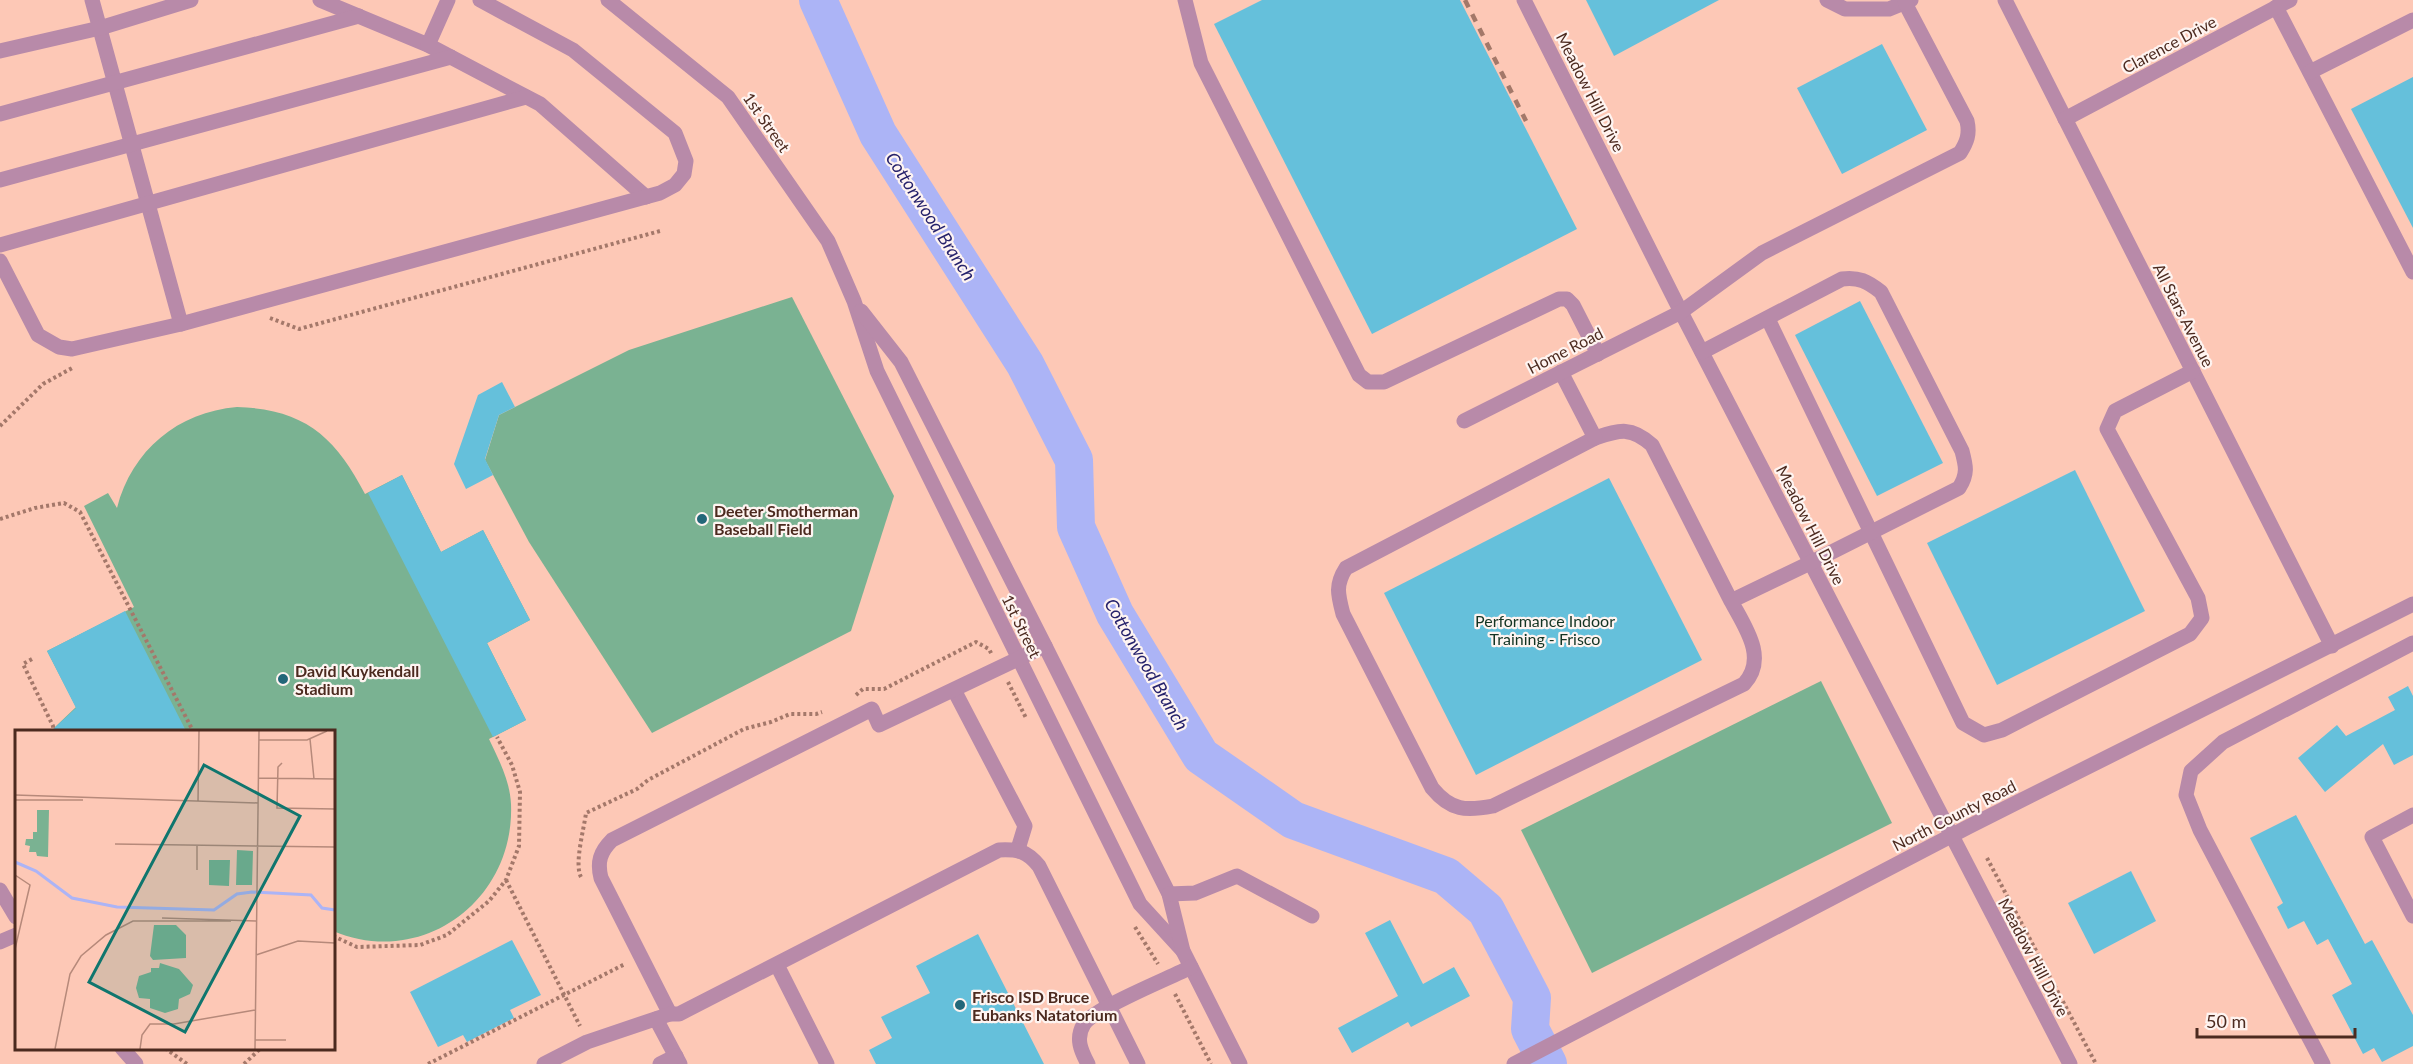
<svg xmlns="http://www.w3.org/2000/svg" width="2413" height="1064" font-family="Lato,sans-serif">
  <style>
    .green { fill: #7ab292 }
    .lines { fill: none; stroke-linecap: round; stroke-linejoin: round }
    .river { stroke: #acb4f6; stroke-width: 38 }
    .building { fill: #65c0db }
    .path { stroke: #a4786a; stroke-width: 4; stroke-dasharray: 3 3; stroke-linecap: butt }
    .minor { stroke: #b88aa9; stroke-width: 15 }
    .rail { stroke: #a37869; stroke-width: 4.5; stroke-dasharray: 8 8; stroke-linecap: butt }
    .poi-dot { fill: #236779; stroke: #fef4f1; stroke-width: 2 }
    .labels { text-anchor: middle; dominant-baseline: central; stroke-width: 4.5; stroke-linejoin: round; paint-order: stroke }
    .street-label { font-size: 16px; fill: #4c2a1f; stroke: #fef4f1 }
    .poi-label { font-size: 16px; font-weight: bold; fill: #4c2a1f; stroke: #fef4f1; text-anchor: start }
    .park-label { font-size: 16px; fill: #133423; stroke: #fef4f1 }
    .water-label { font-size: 18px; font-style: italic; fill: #26226c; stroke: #fef4f1 }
    .inset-river { fill: none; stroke: #acb4f6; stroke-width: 3 }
    .inset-road { fill: none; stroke: #b6897a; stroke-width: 1.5 }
    .view { fill: #0f766e; fill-opacity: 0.15; stroke: #0f766e; stroke-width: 3 }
    .inset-edge { fill: none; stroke: #4c2a1f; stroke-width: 3 }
  </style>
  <rect width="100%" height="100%" fill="#fdc8b6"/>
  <g class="green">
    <path d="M792 297 894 496 851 631 652 733 529 542 485 460 499 415 629 350Z"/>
    <path d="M237 407C304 409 335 436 365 494L402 475 441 552 483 530 530 620 487 643 526 720 489 739C499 760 510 781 511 804 515 900 423 969 333 931V731H56L54 728 76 707 47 651 134 607 84 506 108 493 117 508C132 450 178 412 237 407Z"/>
    <path d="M1821 681 1892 823 1592 973 1521 830Z"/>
  </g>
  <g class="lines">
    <path class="river" d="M818 0 878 134 1025 364 1074 460 1076 527 1115 614 1201 756 1293 820 1446 876 1486 910 1532 998 1530 1029 1548 1064"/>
  </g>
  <g class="building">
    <path d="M1262 0H1460L1577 229 1372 334 1214 24Z"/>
    <path d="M1586 0H1719L1614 56Z"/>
    <path d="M1882 44 1927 130 1842 174 1797 88Z"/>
    <path d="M2413 77V228L2351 109Z"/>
    <path d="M1860 301 1943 463 1877 496 1795 335Z"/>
    <path d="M502 382 515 407 499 415 485 459 493 475 466 489 454 464 478 395Z"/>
    <path d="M2075 470 2145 611 1997 685 1927 543Z"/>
    <path d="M402 475 441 552 483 530 530 620 487 643 526 720 493 737 368 493Z"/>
    <path d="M1609 478 1702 660 1476 775 1384 593Z"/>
    <path d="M125 611 186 731H51L76 708 47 651Z"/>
    <path d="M2408 686 2413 696V755L2394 765 2383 744 2325 792 2298 758 2337 725 2346 736 2395 710 2388 697Z"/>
    <path d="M2296 815 2365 944 2372 940 2413 1015V1046L2382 1062 2374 1048 2363 1054 2332 995 2352 984 2328 939 2317 945 2304 921 2288 929 2277 907 2283 903 2250 838Z"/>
    <path d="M2131 871 2156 921 2094 954 2068 903Z"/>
    <path d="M1390 920 1423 984 1454 967 1470 996 1411 1027 1408 1022 1352 1053 1338 1028 1398 996 1365 933Z"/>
    <path d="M978 934 1044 1064H876L869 1050 892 1038 881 1017 930 993 916 966Z"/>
    <path d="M512 940 541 995 510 1010 514 1018 467 1042 463 1035 438 1047 410 992Z"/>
  </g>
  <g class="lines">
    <g class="path">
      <path d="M270 318 299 329 660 231"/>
      <path d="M0 426 43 384 74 367"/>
      <path d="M0 519 35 508 64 503 80 512 193 731"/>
      <path d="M32 659 23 664 53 726V731"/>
      <path d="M1008 682 1026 718"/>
      <path d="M856 695 863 689H884L976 642 989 649 992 655"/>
      <path d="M1987 858 2096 1064"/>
      <path d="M581 877C574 864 584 829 586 813L637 789 648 780 744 729 771 722 790 714H816L822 712"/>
      <path d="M506 880 580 1026"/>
      <path d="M1135 927 1158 964"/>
      <path d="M333 936 357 947 420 945 447 935 489 901 506 880 519 846 520 792 512 765 497 737"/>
      <path d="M1175 994 1211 1064"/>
      <path d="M165 1048 187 1064"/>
      <path d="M244 1064 261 1048"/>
      <path d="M428 1064 625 964"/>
    </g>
    <g class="minor">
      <path d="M92 0 181 324"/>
      <path d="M320 0 428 45 540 104 646 197"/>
      <path d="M608 0 728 97 828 241 854 301 877 371 1140 904 1183 951"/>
      <path d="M1185 0 1201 63 1359 375 1368 382H1384L1559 299H1567L1573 305 1598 354"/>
      <path d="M1524 0 1681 312 2070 1064"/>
      <path d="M1827 0 1845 9H1889L1911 0"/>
      <path d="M2005 0 2332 646"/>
      <path d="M2276 7 2413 272"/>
      <path d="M428 45 448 0"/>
      <path d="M0 51 100 28 191 0"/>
      <path d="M2310 72 2413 20"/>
      <path d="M0 114 359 16"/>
      <path d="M2065 119 2290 0"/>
      <path d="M0 180 451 57"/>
      <path d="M0 245 526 97"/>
      <path d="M0 261 38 335 59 347 72 349 181 324 660 193 675 185 684 174 686 161 675 133 573 50 480 0"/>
      <path d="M861 311 901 362 1045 646 1169 894 1183 951 1240 1064"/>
      <path d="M1768 319 1963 723 1984 735 2002 730 2190 634 2202 618 2198 598 2107 429 2115 411 2193 371"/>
      <path d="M1702 352 1842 279C1859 277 1867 281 1881 292L1962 451C1966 466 1968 474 1959 488L1810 563 1731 601C1745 627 1768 658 1744 684L1493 806C1466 811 1451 811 1432 788L1343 614C1338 595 1335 585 1346 568L1595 438C1620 430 1631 426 1652 445L1731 601"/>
      <path d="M1561 372 1595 438"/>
      <path d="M1464 421 1681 312 1762 253 1960 153C1967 142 1970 134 1967 121L1905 3"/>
      <path d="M954 690 1025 826 1018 849"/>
      <path d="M2413 815 2372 837 2413 916"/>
      <path d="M0 890 16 917"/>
      <path d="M1169 894 1195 893 1237 876 1312 916"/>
      <path d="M0 942 16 935"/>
      <path d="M777 965 827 1064"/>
      <path d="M670 1014 601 878C597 862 600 852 612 840L872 709 879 725 1045 646"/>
      <path d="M656 1019 680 1064"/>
      <path d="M122 1048 136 1064"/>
      <path d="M544 1064 587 1042 670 1014H679L999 850C1018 849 1027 851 1039 866L1138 1064"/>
      <path d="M660 1064 676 1056"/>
      <path d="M1088 1064C1081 1051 1075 1038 1084 1024 1094 1008 1170 978 1191 967"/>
      <path d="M1514 1064 1968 827 2413 604"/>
      <path d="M2323 1064 2200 830 2186 795 2191 771 2223 742 2413 643"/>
    </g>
    <path class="rail" d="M1465 0 1526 121"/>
  </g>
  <g class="poi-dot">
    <circle cx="702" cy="519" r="6"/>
    <circle cx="283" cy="679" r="6"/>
    <circle cx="960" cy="1005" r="6"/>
  </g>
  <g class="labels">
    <g class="street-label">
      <text transform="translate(2169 44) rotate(-28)">Clarence Drive</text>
      <text transform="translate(1591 92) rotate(63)">Meadow Hill Drive</text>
      <text transform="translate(767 122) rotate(55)">1st Street</text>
      <text transform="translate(2184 315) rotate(63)">All Stars Avenue</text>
      <text transform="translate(1565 350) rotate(-27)">Home Road</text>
      <text transform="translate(1811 525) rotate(63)">Meadow Hill Drive</text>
      <text transform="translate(1022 626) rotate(64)">1st Street</text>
      <text transform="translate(1954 815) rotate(-27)">North County Road</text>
      <text transform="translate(2034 957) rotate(62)">Meadow Hill Drive</text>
    </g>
    <g class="poi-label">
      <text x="714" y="510">Deeter Smotherman<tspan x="714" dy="18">Baseball Field</tspan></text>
      <text x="295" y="670">David Kuykendall<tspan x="295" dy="18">Stadium</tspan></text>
      <text x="972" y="996">Frisco ISD Bruce<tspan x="972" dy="18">Eubanks Natatorium</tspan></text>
    </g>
    <g class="park-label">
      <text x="1545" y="620">Performance Indoor<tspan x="1545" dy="18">Training - Frisco</tspan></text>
    </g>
    <g class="water-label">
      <text transform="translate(931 216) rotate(57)">Cottonwood Branch</text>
      <text transform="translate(1147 664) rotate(60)">Cottonwood Branch</text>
    </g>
  </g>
  <g transform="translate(15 730)">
    <rect width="320" height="320" fill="#fdc8b6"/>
    <path d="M22 80H34L33 127 22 126 21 122H14L15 116 10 115 11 109H18V102H22ZM222 120 238 121 237 155H221ZM194 130H215L214 156 194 155ZM139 195H161L171 205V228L138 230 135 226ZM145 233 164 239 178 255 175 264 164 269 163 279 150 283 135 278V269L124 268 121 258 124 246 136 242V238H144Z" fill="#7ab292"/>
    <path class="inset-river" d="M0 132 21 141 57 168 102 177 199 180 222 164 237 162 296 165 307 178 320 180"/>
    <path class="inset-road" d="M295 9 299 49M244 10H292L312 1M267 33 263 37 262 78 320 79M244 48 320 49M0 65 243 73M0 70H68M183 72 184 1M100 114 320 117M182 140V115M0 145 15 155 0 219M147 188 242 191M241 225 283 211 320 213M240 310H271M40 319 55 244 66 226 91 205 118 191H216M125 319 127 305 135 294H159L240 280M240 319 244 1"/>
    <path class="view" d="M189 35 285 86 170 302 74 252Z"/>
    <rect width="320" height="320" class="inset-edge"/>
  </g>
  <path d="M2197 1028v9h158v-9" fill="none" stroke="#4c2a1f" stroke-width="3"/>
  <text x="2206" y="1028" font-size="18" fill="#4c2a1f" stroke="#fef4f1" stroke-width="4.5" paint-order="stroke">50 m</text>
</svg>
